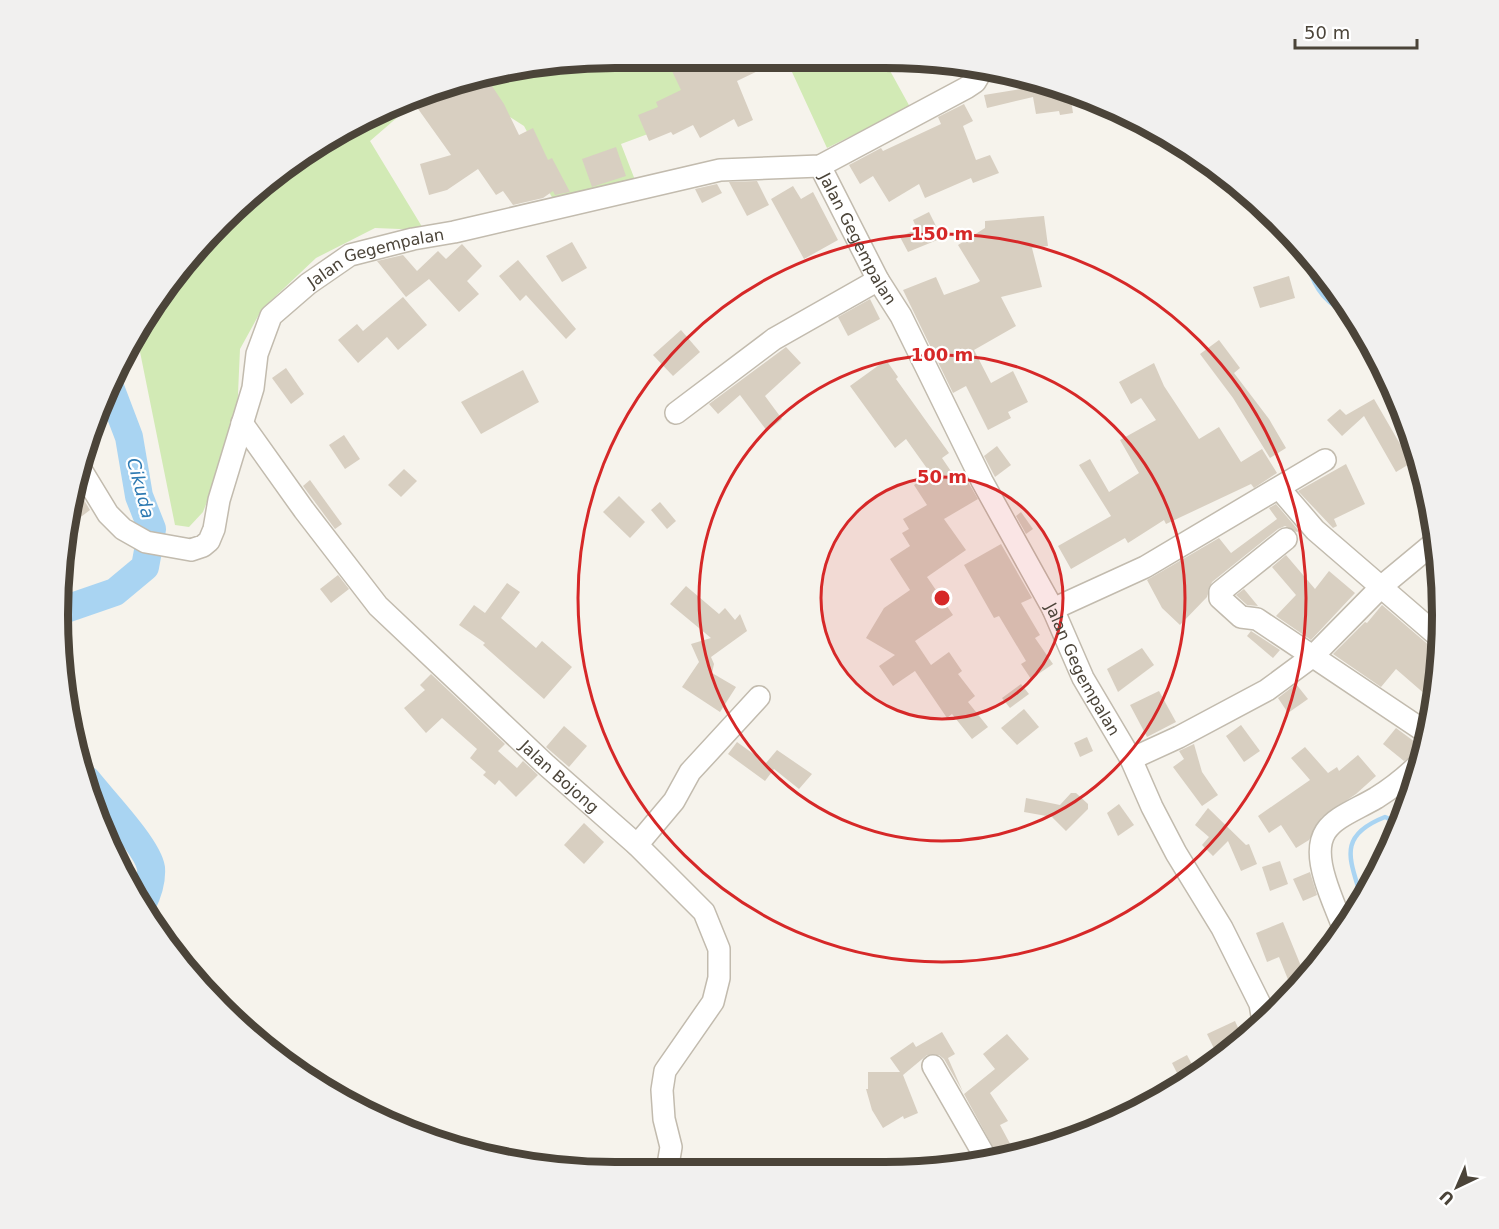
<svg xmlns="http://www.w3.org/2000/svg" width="1499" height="1229" font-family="'DejaVu Sans',sans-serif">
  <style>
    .green { fill: #d2eab5 }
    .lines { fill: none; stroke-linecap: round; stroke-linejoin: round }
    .stream { stroke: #a9d4f2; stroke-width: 4.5 }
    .river { stroke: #a9d4f2; stroke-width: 28 }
    .building { fill: #d8cfc1 }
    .minor-casing { stroke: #c2bbae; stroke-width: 24 }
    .minor { stroke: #fff; stroke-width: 21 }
    .ring { fill: none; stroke: #d62828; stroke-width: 3 }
    .labels { text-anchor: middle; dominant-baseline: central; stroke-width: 4.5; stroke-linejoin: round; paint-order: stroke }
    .street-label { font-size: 16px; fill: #4b4439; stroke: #fff }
    .water-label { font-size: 18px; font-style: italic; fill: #2e7ab2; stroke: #fff }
    .rim { fill: none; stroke: #4b4439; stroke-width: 8 }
    .centre { fill: #d62828; stroke: #fff; stroke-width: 3 }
    .ring-label { font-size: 18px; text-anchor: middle; font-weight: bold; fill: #d62828; stroke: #fff; stroke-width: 4.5; stroke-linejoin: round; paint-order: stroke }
  </style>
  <rect width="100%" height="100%" fill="#f6f3ec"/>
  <g class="green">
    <path d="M615 57 883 58 910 107 827 148 786 59 716 83 672 125 621 144 635 180 553 199 529 157 538 152 524 126 455 82 471 76Z"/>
    <path d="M422 96 370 141 424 230 375 228 316 258 262 309 240 349 237 416 217 476 203 512 189 527 175 525 138 342 137 333 151 305 221 220 336 132Z"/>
  </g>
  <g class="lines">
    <g class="stream">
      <path d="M1306 258C1312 282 1321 300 1343 311"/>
      <path d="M1362 901C1352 862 1334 837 1385 817L1399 823"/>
    </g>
    <g class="river">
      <path d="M60 611 115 592 145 567 152 529 139 496 129 437 110 387"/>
      <path d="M87 780C102 799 148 847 151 868 152 880 147 895 142 905"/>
    </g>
  </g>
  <g class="building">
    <path d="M699 57 785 58 737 81 753 120 738 127 734 119 700 138 693 125 673 135 671 132 649 141 638 115 658 107 656 102 681 90 672 71Z"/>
    <path d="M484 74 504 104 519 135 533 128 548 160 552 158 570 192 555 195 553 191 543 198 513 205 503 191 496 195 478 169 447 190 429 195 420 164 451 155 416 106 441 88 471 76Z"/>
    <path d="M1040 86 1070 93 1073 113 1060 115 1059 111 1036 114 1033 97 987 108 984 95Z"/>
    <path d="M964 104 973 121 963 126 976 160 990 155 999 173 973 183 971 178 925 198 919 184 889 202 873 176 860 184 849 165 881 148 883 151 941 124 938 117Z"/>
    <path d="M616 147 626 176 592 187 582 159Z"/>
    <path d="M757 181 769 205 747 216 729 182Z"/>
    <path d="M717 184 722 193 702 203 695 189Z"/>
    <path d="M793 186 801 199 813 192 838 240 804 259 771 199Z"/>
    <path d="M929 212 942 238 908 252 900 237 917 229 913 220Z"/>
    <path d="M1044 216 1048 246 1032 248 1042 287 1001 297 1016 326 974 350 991 383 1013 371 1028 402 1008 412 1011 418 988 430 966 386 953 393 903 290 936 277 944 295 977 283 980 281 958 245 985 228V221Z"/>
    <path d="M572 242 587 268 562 282 546 256Z"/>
    <path d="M462 244 482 266 467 281 479 294 459 312 429 279 406 297 377 261 403 255 417 271 438 251 446 259Z"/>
    <path d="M518 260 576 329 566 339 526 295 520 301 499 276Z"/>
    <path d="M1289 276 1295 298 1260 308 1253 287Z"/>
    <path d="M403 297 427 325 398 350 387 337 358 363 338 340 357 324 363 331Z"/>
    <path d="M870 299 880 319 848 336 838 317Z"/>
    <path d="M681 330 700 352 673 376 653 355Z"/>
    <path d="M1219 340 1240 368 1234 373 1269 419 1286 448 1270 458 1233 398 1200 354Z"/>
    <path d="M786 347 801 363 765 396 782 419 767 431 740 395 718 414 709 404Z"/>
    <path d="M886 360 898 377 896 379 949 453 942 458 961 486 968 482 978 499 944 519 966 550 927 577 953 615 915 641 931 665 949 652 962 671 958 674 975 696 968 702 988 727 972 739 952 714 947 718 915 671 893 686 879 666 895 655 866 638 884 608 910 590 890 559 910 546 902 533 909 529 903 519 927 505 914 485 931 474 906 439 895 448 850 386Z"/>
    <path d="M1154 363 1164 386 1199 439 1219 427 1241 462 1262 449 1277 473 1254 488 1251 484 1166 524 1164 520 1128 543 1125 538 1071 569 1058 546 1111 516 1079 465 1090 459 1109 492 1139 473 1120 440 1156 420 1141 398 1131 404 1119 382Z"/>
    <path d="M286 368 304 394 291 404 272 378Z"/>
    <path d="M523 370 539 402 481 434 461 402Z"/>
    <path d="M1374 399 1411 463 1396 472 1364 416 1342 436 1327 420 1340 409 1346 415Z"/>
    <path d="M344 435 360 459 345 469 329 445Z"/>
    <path d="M997 446 1011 465 995 477 984 456Z"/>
    <path d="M1346 464 1365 504 1334 519 1337 526 1333 528 1298 491Z"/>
    <path d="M404 469 417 481 401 497 388 485Z"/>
    <path d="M310 480 342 524 335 529 303 486Z"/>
    <path d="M81 495 90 510 69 526 74 500Z"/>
    <path d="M619 496 645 522 630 538 603 512Z"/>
    <path d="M660 502 676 521 667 529 651 510Z"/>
    <path d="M1276 504 1299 531 1297 532 1285 526 1278 529 1212 582 1207 597 1180 625 1162 608 1147 580 1219 538 1231 553 1277 519 1269 508Z"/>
    <path d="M1021 512 1033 529 1026 534 1016 516Z"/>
    <path d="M1001 544 1032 598 1021 603 1040 635 1035 638 1053 664 1031 679 1021 664 1026 661 999 616 994 618 964 565Z"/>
    <path d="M1286 555 1315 589 1329 571 1355 593 1311 640 1276 616 1296 595 1272 567Z"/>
    <path d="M338 575 349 589 331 603 320 589Z"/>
    <path d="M507 583 520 592 501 618 536 648 542 641 572 667 544 699 483 645 485 643 459 625 474 605 485 613Z"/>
    <path d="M686 586 719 614 725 608 735 620 740 614 747 631 711 657 714 664 712 673 736 687 720 712 682 687 699 662 691 644 711 638 670 604Z"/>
    <path d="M1244 589 1258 606 1247 605 1236 595Z"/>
    <path d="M1382 605 1431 647 1438 649 1437 688 1434 702 1396 669 1381 687 1333 654 1365 622 1367 623Z"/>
    <path d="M1251 631 1280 650 1273 658 1247 636Z"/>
    <path d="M1142 648 1154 665 1118 692 1107 669Z"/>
    <path d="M431 674 505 744 498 751 517 768 523 761 538 775 516 797 499 780 495 785 483 775 486 772 470 758 477 749 442 718 426 733 404 708 425 690 420 685Z"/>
    <path d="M1021 684 1029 694 1010 708 1002 698Z"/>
    <path d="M1296 684 1308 699 1288 713 1278 698Z"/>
    <path d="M1159 691 1176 722 1147 737 1130 705Z"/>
    <path d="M1024 709 1039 727 1017 745 1001 728Z"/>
    <path d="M1241 725 1260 751 1244 762 1226 736Z"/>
    <path d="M564 726 587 746 569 767 546 747Z"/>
    <path d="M1396 728 1423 748 1404 761 1383 744Z"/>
    <path d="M1087 737 1093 751 1080 757 1074 743Z"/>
    <path d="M737 742 766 763 777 750 812 774 799 789 774 769 765 781 728 754Z"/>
    <path d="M1194 744 1202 772 1218 795 1202 806 1173 767 1184 759 1179 751Z"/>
    <path d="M1305 747 1328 773 1337 767 1339 771 1358 755 1376 776 1356 794 1322 817 1309 840 1296 848 1281 825 1269 833 1258 816 1310 780 1291 758Z"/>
    <path d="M1071 793H1076L1088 804V809L1066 831 1052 817 1024 812 1026 798 1060 805Z"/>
    <path d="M1119 804 1134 825 1118 836 1107 813Z"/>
    <path d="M1208 808 1246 845 1249 844 1257 864 1241 871 1228 841 1213 856 1202 845 1209 837 1195 825Z"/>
    <path d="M584 823 604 842 584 864 564 845Z"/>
    <path d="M1280 861 1288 884 1270 891 1262 867Z"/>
    <path d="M1310 872 1317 895 1303 901 1293 879Z"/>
    <path d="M1283 922 1303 971 1300 972 1303 983 1293 992 1279 957 1267 962 1256 933Z"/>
    <path d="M1235 1021 1243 1039 1229 1052 1218 1057 1207 1034Z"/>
    <path d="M942 1032 955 1054 948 1058 963 1092 944 1059 939 1055H927L903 1075 918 1113 904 1119 903 1116 883 1128 872 1110 866 1089H868V1072H900L890 1058 913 1042 916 1047Z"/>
    <path d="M1007 1034 1029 1059 990 1093 1008 1121 1000 1125 1014 1151 999 1158 964 1094 995 1069 983 1054Z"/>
    <path d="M1187 1055 1197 1074 1182 1083 1172 1063Z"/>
  </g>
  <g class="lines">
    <defs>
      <g id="minor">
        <path id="s1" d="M820 166 878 280 901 316 982 481 1053 609 1083 678 1131 759 1152 807 1176 853 1222 928 1260 1004 1263 1021"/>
        <path d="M676 413 774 339 878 280"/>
        <path id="s2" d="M242 423 304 510 378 606 545 764 637 845 704 912 719 949V978L713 1002 665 1071 662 1090 664 1119 671 1147 667 1171"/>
        <path id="s3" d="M80 468 108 514 123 529 146 542 191 550 203 546 209 541 214 529 219 500 253 388 257 354 271 316 308 284 350 255 413 239 454 232 720 170 820 166 966 88 975 82 981 72"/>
        <path d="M1279 488 1315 530 1439 637"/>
        <path d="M1286 539 1220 592V598L1241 617 1257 619 1427 733"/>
        <path d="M1053 609 1145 567 1325 460"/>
        <path d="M1131 759 1179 737 1267 690 1313 656 1382 586 1435 542"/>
        <path d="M637 845 674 801 690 772 759 697"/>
        <path d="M1343 927C1337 911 1330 896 1325 879 1308 824 1338 820 1376 798 1392 788 1407 776 1420 763"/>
        <path d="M933 1066 987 1160"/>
      </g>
    </defs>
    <use href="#minor" class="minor-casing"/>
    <use href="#minor" class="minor"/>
  </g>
  <circle cx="942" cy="598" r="121" fill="#d62828" fill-opacity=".12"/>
  <g class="ring">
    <circle cx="942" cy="598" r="121"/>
    <circle cx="942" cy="598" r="243"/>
    <circle cx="942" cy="598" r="364"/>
  </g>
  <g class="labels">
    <g class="street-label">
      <text stroke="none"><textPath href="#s1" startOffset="82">Jalan Gegempalan</textPath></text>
      <text stroke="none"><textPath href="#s3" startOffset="525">Jalan Gegempalan</textPath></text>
      <text stroke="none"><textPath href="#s1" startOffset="568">Jalan Gegempalan</textPath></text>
      <text stroke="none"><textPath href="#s2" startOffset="477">Jalan Bojong</textPath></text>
    </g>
    <g class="water-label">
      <text transform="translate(141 488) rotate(75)">Cikuda</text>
    </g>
  </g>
  <path d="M0 0H1499V1229H0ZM615 68H885A547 547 0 0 1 1432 615V615A547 547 0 0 1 885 1162H615A547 547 0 0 1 68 615V615A547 547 0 0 1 615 68Z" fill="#f1f0ef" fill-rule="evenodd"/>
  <path class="rim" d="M615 68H885A547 547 0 0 1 1432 615V615A547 547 0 0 1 885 1162H615A547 547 0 0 1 68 615V615A547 547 0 0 1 615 68Z"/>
  <circle cx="942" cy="598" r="9" class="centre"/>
  <g class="ring-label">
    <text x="942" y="240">150 m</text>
    <text x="942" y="361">100 m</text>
    <text x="942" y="483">50 m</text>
  </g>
  <g transform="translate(1457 1187) rotate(224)" stroke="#ffffff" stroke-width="4.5" paint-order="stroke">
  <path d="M0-4.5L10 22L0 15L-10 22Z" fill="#4b4439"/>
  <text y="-9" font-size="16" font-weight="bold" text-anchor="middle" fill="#4b4439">U</text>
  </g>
  <path d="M1295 39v9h122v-9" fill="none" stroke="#4b4439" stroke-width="3"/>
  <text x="1304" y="39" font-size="18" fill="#4b4439" stroke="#ffffff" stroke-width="4.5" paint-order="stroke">50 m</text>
</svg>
